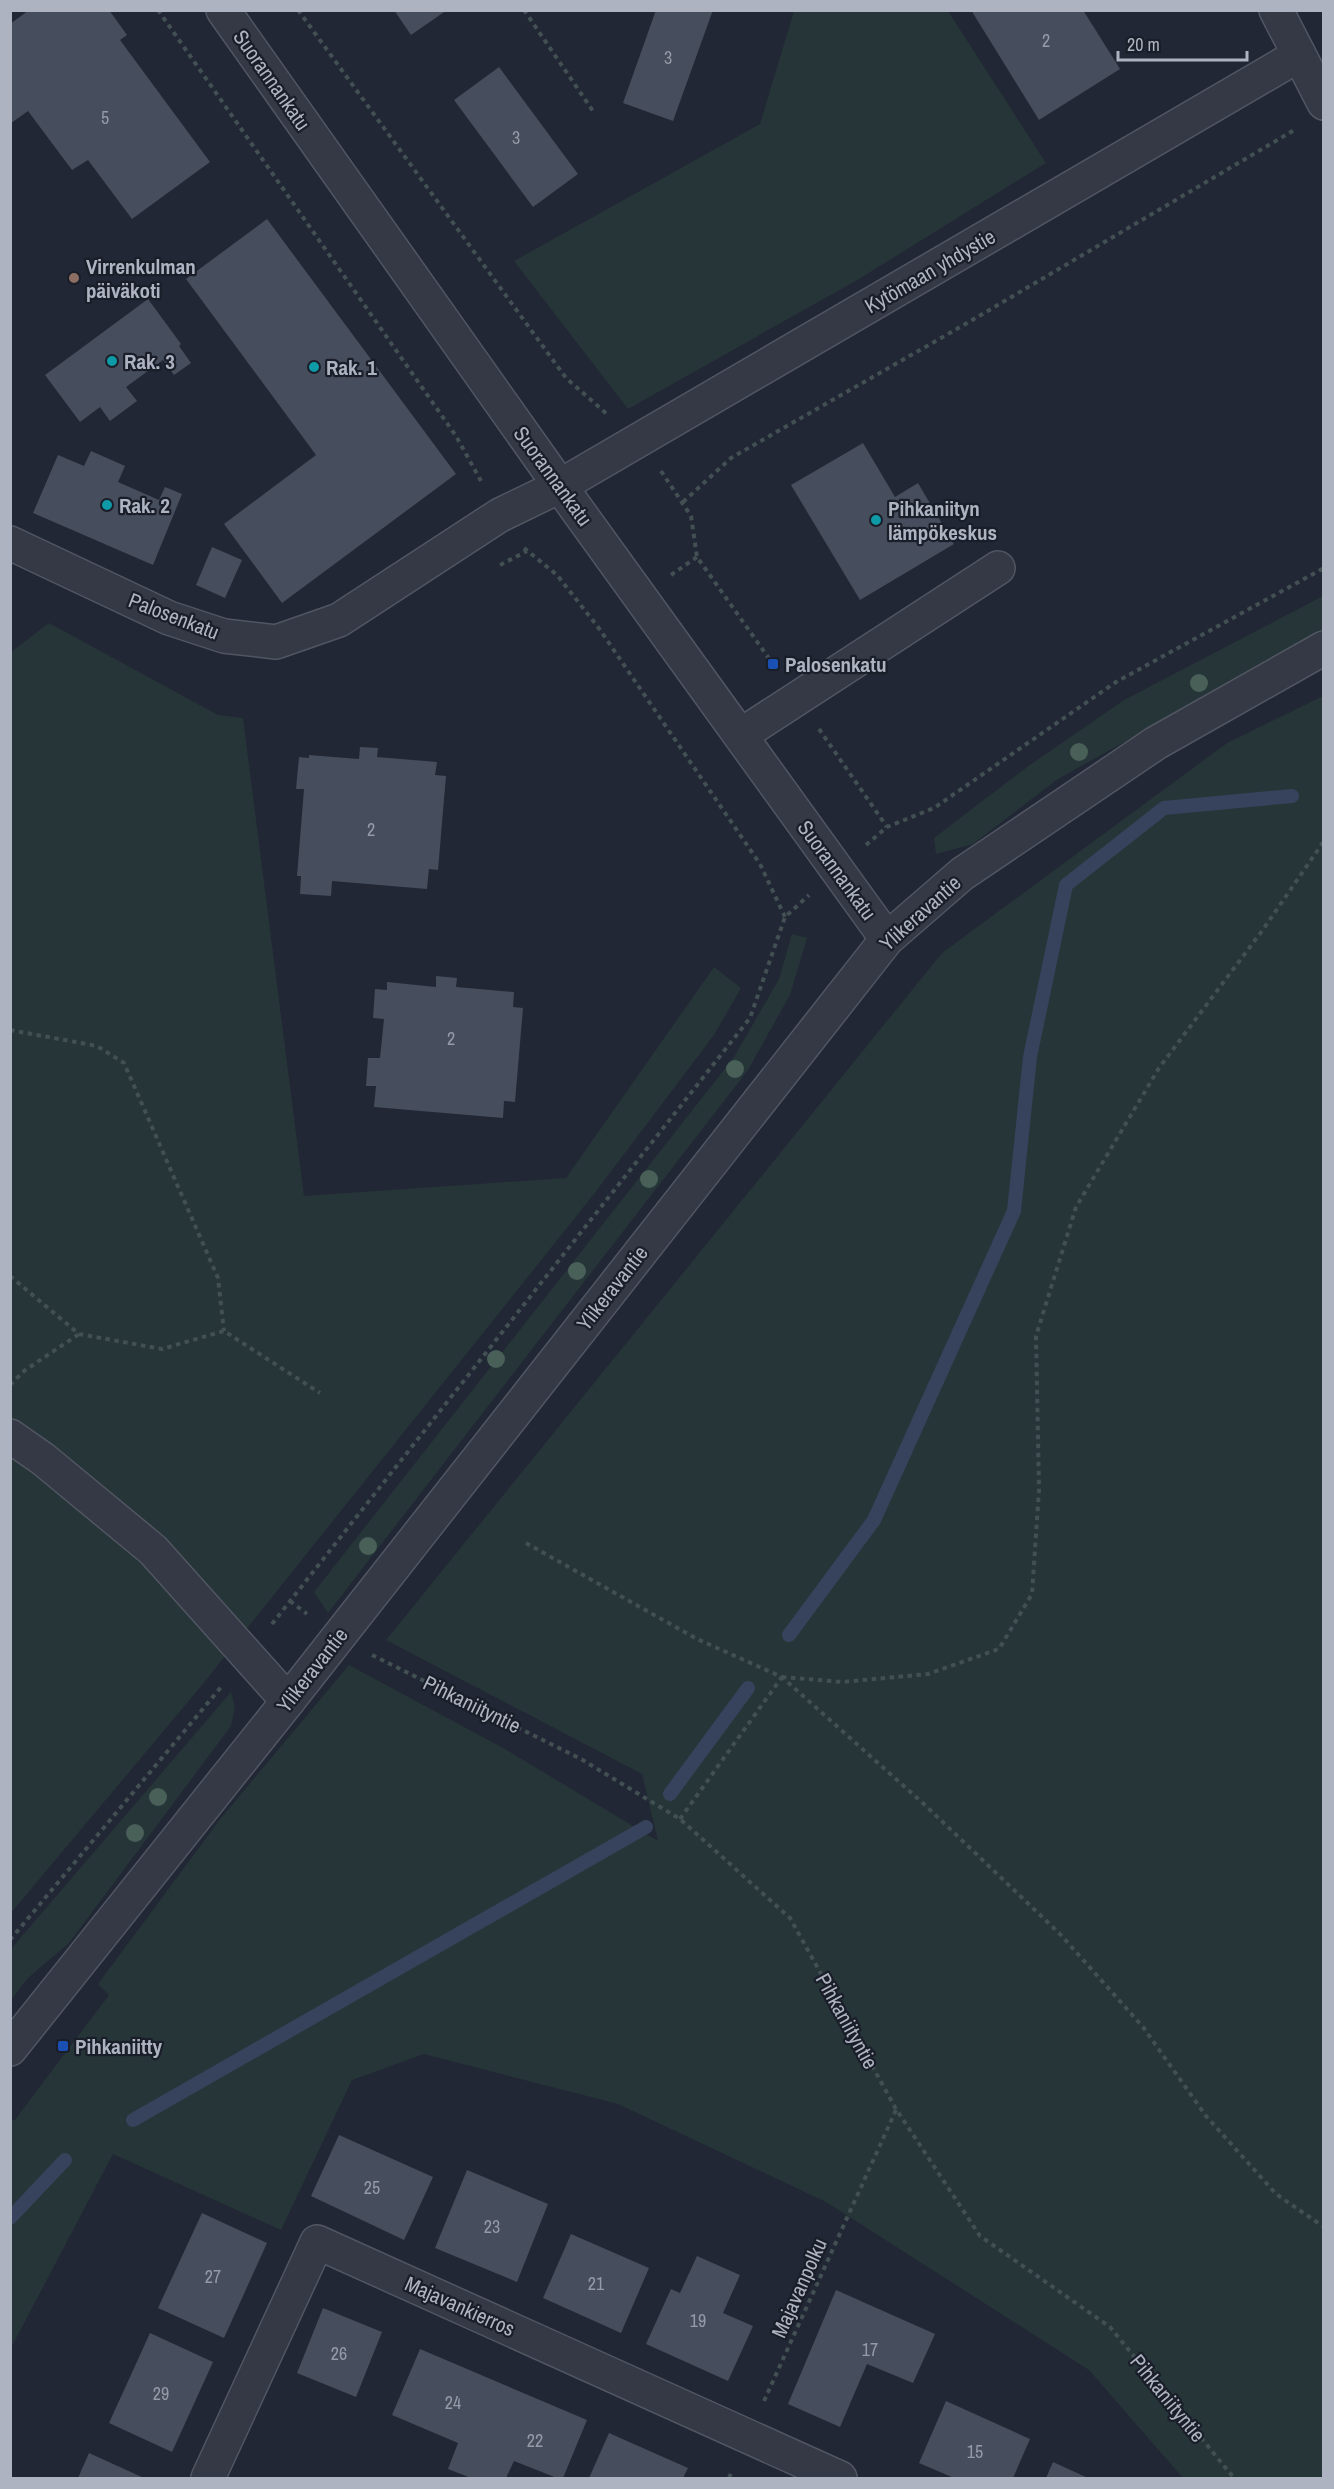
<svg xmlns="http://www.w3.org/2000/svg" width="1334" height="2489" font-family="'Archivo Narrow',sans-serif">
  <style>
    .green { fill: #263538 }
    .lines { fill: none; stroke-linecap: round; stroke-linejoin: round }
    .stream { stroke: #37435c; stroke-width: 14 }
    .building { fill: #464d5c }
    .minor-casing { stroke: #515662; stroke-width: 36 }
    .path { stroke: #425054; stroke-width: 4; stroke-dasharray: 4.5 4.5; stroke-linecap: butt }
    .minor { stroke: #343945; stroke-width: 33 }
    .tree { fill: #486058 }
    .education-dot { fill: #8d6e63; stroke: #1a1e29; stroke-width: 2 }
    .culture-dot { fill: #0f9aa8; stroke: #1a1e29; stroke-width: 2 }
    .transit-dot { fill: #1a4fb4; stroke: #1a1e29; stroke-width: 2 }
    .labels { text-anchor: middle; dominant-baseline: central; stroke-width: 4.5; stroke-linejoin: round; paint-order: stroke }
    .number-label { font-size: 18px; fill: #949aa8 }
    .street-label { font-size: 21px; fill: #aeb3c1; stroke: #1a1e29 }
    .poi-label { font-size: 21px; font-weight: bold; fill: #aeb3c1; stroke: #1a1e29; text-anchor: start }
  </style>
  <rect width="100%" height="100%" fill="#212734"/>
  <g class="green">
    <path d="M794 11H948L1046 163 859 279 628 409 514 261 760 124Z"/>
    <path d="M1323 596V631L1058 779 973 844 936 854 934 838 1027 767 1124 700Z"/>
    <path d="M49 623 218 715 243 718 304 1196 566 1178 714 967 741 988 714 1035 594 1194 202 1685 11 1913 10 653Z"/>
    <path d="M1323 696V2478H1183L1089 2370 826 2202 618 2104 424 2054 352 2080 281 2230 113 2154 11 2348V2119L14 2121 109 1995 98 1984 221 1818 349 1665 505 1749 658 1841 642 1774 386 1640 942 953 1227 743Z"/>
    <path d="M792 934 807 938 790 995 748 1070 328 1613 314 1592 734 1057 779 979Z"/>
    <path d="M231 1692 235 1707 231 1726 69 1943 28 1978 11 2000V1949Z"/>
  </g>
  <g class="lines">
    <g class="stream">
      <path d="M789 1635 874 1520 1014 1211 1030 1057 1066 885 1164 808 1292 796"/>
      <path d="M670 1794 748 1688"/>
      <path d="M133 2120 646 1827"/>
      <path d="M10 2218 65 2160"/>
    </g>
  </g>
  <g class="building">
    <path d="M29 10H109L127 35 120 40 210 162 132 219 88 160 72 170 28 111 10 124V24Z"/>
    <path d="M394 10H447L411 35Z"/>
    <path d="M656 10H713L673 121 623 103Z"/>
    <path d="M971 10H1083L1120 69 1039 120Z"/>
    <path d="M499 67 578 174 533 207 454 100Z"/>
    <path d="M267 219 456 474 282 603 224 524 316 455 186 279Z"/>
    <path d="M148 299 181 344 179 346 191 363 174 375 163 360 126 387 137 401 110 421 100 407 80 422 45 375Z"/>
    <path d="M863 443 895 497 918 483 954 544 860 600 791 485Z"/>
    <path d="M91 451 125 466 118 482 159 500 165 487 182 494 153 565 33 513 58 455 84 466Z"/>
    <path d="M212 547 242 560 225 598 196 585Z"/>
    <path d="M360 747 378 748 377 757 437 762 435 775 446 776 438 870 429 869 427 889 332 881 331 896 300 894 301 876H297L304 789H296L299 757 309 758V755L359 759Z"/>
    <path d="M436 976 457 978 456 987 514 992 513 1007 523 1008 515 1102 504 1101 503 1118 374 1107 376 1086H366L368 1058H380L384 1019 373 1018 375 989 387 990V982L436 987Z"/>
    <path d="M339 2135 433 2177 404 2240 311 2196Z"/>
    <path d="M467 2170 548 2204 517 2282 435 2248Z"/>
    <path d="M202 2213 267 2243 224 2338 158 2308Z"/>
    <path d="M571 2234 649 2268 621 2333 543 2298Z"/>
    <path d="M697 2256 740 2275 723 2313 753 2326 728 2381 646 2344 671 2289 680 2293Z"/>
    <path d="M836 2290 935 2334 913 2383 867 2364 840 2427 788 2404Z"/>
    <path d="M323 2308 382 2332 356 2397 297 2373Z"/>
    <path d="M150 2333 213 2362 172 2452 109 2423Z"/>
    <path d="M420 2349 587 2420 563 2478H557L514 2461 506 2478H471L448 2469 458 2443 392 2415Z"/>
    <path d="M946 2401 1030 2439 1013 2478H954L919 2463Z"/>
    <path d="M609 2433 688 2468 683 2478H589Z"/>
    <path d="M89 2453 144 2478H78Z"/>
    <path d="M1053 2462 1088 2478H1046Z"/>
  </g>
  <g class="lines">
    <defs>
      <g id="minor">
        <path d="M223 10 560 486 887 939"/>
        <path d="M1276 10 1324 103"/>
        <path d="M10 543 169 618 224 636 276 642 339 620 500 515 560 486 1299 55"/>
        <path d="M741 735 998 568"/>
        <path d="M10 1436 43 1459 153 1550 288 1701"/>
        <path d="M10 2049 288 1701 887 939 962 874 1156 743 1324 648"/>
        <path d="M208 2478 317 2242 840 2478"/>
      </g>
    </defs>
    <use href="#minor" class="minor-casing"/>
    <g class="path">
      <path d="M158 10 456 436 481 481"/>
      <path d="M298 10 566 378 607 414"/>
      <path d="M524 10 595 114"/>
      <path d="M661 471 691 516 697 557 775 667"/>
      <path d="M683 502 731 458 969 322 1296 129"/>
      <path d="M524 548 557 575 598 627 760 864 785 917"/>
      <path d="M500 565 527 551"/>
      <path d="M671 575 697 557"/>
      <path d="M819 729 887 827"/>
      <path d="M866 845 887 827 934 808 1116 682 1324 568"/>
      <path d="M10 1030 97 1046 124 1063 218 1278 224 1331"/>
      <path d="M10 1276 79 1334 162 1349 224 1331 320 1393"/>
      <path d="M10 1385 24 1371 79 1334"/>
      <path d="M526 1543 697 1639 782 1677 926 1806 1060 1934 1143 2027 1206 2116 1276 2194 1324 2227"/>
      <path d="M290 1601 307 1614"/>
      <path d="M272 1624 750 1018 785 917 809 895"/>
      <path d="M372 1655 581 1759 680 1819 790 1918 896 2109 980 2236 1110 2327 1234 2478"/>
      <path d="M782 1677 842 1682 928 1674 999 1649 1032 1594 1039 1490 1036 1336 1076 1207 1159 1068 1262 931 1324 841"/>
      <path d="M680 1819 782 1677"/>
      <path d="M10 1940 222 1686"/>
      <path d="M764 2401 896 2110"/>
      <path d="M729 2478 732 2471"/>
    </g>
    <use href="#minor" class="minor"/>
  </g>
  <g class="tree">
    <circle cx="1199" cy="683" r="9"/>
    <circle cx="1079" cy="752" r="9"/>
    <circle cx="735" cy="1069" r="9"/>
    <circle cx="649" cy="1179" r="9"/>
    <circle cx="577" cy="1271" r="9"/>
    <circle cx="496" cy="1359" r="9"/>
    <circle cx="368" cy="1546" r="9"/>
    <circle cx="158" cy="1797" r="9"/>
    <circle cx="135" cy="1833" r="9"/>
  </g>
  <circle class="education-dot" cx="74" cy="278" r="6"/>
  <g class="culture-dot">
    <circle cx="112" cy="361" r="6"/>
    <circle cx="314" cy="367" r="6"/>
    <circle cx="107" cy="505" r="6"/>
    <circle cx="876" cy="520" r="6"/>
  </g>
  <g class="transit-dot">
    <rect x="767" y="658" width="12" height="12" rx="3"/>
    <rect x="57" y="2040" width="12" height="12" rx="3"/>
  </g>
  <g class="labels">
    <g class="number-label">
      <text x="1046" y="40">2</text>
      <text x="668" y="57">3</text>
      <text x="105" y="117">5</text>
      <text x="516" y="137">3</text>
      <text x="371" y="829">2</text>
      <text x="451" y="1038">2</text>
      <text x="372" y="2187">25</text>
      <text x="492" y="2226">23</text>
      <text x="213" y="2276">27</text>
      <text x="596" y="2283">21</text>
      <text x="698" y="2320">19</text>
      <text x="870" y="2349">17</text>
      <text x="339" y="2353">26</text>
      <text x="161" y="2393">29</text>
      <text x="453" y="2402">24</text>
      <text x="535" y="2440">22</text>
      <text x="975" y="2451">15</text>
    </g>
    <g class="street-label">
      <text transform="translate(272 80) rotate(55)">Suorannankatu</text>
      <text transform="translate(930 271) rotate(-30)">Kytömaan yhdystie</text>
      <text transform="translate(553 476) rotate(54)">Suorannankatu</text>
      <text transform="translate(174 616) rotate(21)">Palosenkatu</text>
      <text transform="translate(837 870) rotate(54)">Suorannankatu</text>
      <text transform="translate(920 913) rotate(-42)">Ylikeravantie</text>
      <text transform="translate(612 1288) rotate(-52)">Ylikeravantie</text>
      <text transform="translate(312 1670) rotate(-52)">Ylikeravantie</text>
      <text transform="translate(472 1704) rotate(26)">Pihkaniityntie</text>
      <text transform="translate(847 2021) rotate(61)">Pihkaniityntie</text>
      <text transform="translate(799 2288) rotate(-66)">Majavanpolku</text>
      <text transform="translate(460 2306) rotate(24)">Majavankierros</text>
      <text transform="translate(1168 2398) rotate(51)">Pihkaniityntie</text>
    </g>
    <g class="poi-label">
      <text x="86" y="266">Virrenkulman<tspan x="86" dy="24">päiväkoti</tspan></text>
      <text x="124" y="361">Rak. 3</text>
      <text x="326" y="367">Rak. 1</text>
      <text x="119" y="505">Rak. 2</text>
      <text x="888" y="508">Pihkaniityn<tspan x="888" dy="24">lämpökeskus</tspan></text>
      <text x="785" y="664">Palosenkatu</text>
      <text x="75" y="2046">Pihkaniitty</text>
    </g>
  </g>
  <rect width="1334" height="2489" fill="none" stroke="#aeb3c1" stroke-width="24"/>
  <path d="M1118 51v9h129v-9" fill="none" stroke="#aeb3c1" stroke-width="3"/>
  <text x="1127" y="51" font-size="18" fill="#aeb3c1" stroke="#1a1e29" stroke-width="4.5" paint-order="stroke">20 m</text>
</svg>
